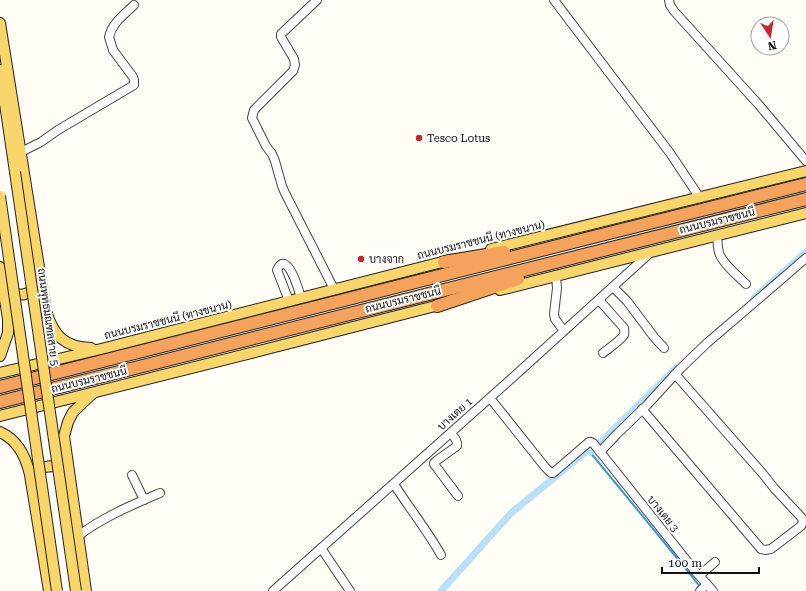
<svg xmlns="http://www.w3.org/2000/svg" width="806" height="591" font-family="'Roboto Serif',Sarabun,serif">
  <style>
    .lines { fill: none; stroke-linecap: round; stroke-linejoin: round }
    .stream { stroke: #3f96cf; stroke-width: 2 }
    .canal { stroke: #b9e0f7; stroke-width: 7 }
    .minor-casing { stroke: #444; stroke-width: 10 }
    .major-casing { stroke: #222; stroke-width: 12 }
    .highway-casing { stroke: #222; stroke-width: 14 }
    .minor { stroke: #fff; stroke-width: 8 }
    .major { stroke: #f9d66b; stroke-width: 10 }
    .highway { stroke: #f5a25d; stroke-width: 12 }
    .major-bridge-casing { stroke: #222; stroke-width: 12; stroke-linecap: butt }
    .major-bridge { stroke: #f9d66b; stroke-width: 10 }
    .poi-dot { fill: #c4262e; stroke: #fff; stroke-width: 1.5 }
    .labels { text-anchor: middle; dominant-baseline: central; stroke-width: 4; stroke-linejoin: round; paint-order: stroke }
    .poi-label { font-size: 11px; fill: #111; stroke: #fff; text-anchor: start }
    .street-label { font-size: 11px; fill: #111; stroke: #fff }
  </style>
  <rect width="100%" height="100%" fill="#fffdf5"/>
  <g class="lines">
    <path class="stream" d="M590 452 686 569 701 588"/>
    <g class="canal">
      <path d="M754 298 806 252"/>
      <path d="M441 591 511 513 588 450 590 452 608 435 676 368"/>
    </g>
    <defs>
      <g id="minor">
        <path d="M317 0 281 34V37L294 59 295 65 293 71 254 110 252 118 266 146 272 154 275 161 282 186 285 193 334 289"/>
        <path d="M554 0 670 153 700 198"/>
        <path d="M669 0 670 5 674 11 759 105 806 161"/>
        <path d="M21 152 41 142 58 130 134 85V80L133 77 113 50 109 37C112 23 124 15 134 5"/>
        <path d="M717 235C718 242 717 249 720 255 724 265 738 276 746 284"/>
        <path d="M556 276 557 288 554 314 555 319 564 331"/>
        <path d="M613 287 627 301 654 337 664 348"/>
        <path d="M599 300 624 328C624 330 625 332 624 335 621 340 608 349 603 353"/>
        <path d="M289 301 277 270C287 248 299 291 301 298"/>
        <path d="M490 398 545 467 551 473H553L589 442H591L593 443 695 571 713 591"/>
        <path d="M642 409 761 549 765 550 771 549 801 526 803 522 802 518 774 488 763 474 675 374"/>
        <path d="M451 433C454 437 458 441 457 446L436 461 434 463V464L458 496"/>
        <path d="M600 452 617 434 647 405 680 369 707 343 741 314 791 271 806 258"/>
        <path d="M132 475 144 500"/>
        <path d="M394 484C409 508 427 530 441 555"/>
        <path d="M78 536C103 517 132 505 160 493"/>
        <path d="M321 548 350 591"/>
        <path d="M700 575 715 562"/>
        <path d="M273 591 511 379 650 253"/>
        <path d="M700 591 707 584"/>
      </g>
      <g id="major">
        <path d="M0 23 46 311C54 336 64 347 91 348"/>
        <path d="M0 70 15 172"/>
        <path d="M491 249 806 171"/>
        <path d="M0 267 8 319V333L0 356"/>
        <path d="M8 290C21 298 27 295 38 286"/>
        <path d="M500 290 806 213"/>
        <path d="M0 373 101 349 450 260"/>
        <path d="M0 416 263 350 443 304"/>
        <path d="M0 432C18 440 26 457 30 475L49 591"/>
        <path d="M33 475C38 467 52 464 60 468 61 469 63 472 64 473"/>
        <path d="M86 591 64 436 68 422 73 412 93 393"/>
      </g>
      <g id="highway">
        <path d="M444 262 504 252"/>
        <path d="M437 306 518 279"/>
        <path d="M0 387 597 236 806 184"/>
        <path d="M0 402 806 199"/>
      </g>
    </defs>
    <use href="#minor" class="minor-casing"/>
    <use href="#major" class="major-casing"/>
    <use href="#highway" class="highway-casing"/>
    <use href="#minor" class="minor"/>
    <use href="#major" class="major"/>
    <use href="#highway" class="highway"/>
    <defs>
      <g id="major-bridge">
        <path d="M15 172 76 591"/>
        <path d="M0 196 57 591"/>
      </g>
    </defs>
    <use href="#major-bridge" class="major-bridge-casing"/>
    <use href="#major-bridge" class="major-bridge"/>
  </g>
  <g class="poi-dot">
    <circle cx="419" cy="138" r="4"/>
    <circle cx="361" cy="259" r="4"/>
  </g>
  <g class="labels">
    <g class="poi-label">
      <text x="427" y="138">Tesco Lotus</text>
      <text x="369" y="259">บางจาก</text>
    </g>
    <g class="street-label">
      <text transform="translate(717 221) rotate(-14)">ถนนบรมราชชนนี</text>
      <text transform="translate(481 240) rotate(-14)">ถนนบรมราชชนนี (ทางขนาน)</text>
      <text transform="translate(403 300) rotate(-14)">ถนนบรมราชชนนี</text>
      <text transform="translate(48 317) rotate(82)">ถนนพุทธมณฑลสาย 5</text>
      <text transform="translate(168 320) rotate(-14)">ถนนบรมราชชนนี (ทางขนาน)</text>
      <text transform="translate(89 380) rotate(-14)">ถนนบรมราชชนนี</text>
      <text transform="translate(455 414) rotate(-42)">บางเตย 1</text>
      <text transform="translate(663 514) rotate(51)">บางเตย 3</text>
    </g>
  </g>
  <g transform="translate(770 36) rotate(168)"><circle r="19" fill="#ffffff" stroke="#a0a0a0"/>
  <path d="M0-3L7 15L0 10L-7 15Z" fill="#c4262e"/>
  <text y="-6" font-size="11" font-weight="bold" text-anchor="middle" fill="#111111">N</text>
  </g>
  <path d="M662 567v6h97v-6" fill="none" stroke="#111111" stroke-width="2"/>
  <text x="668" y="567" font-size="12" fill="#111111" stroke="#ffffff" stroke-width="3" paint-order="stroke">100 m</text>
</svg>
